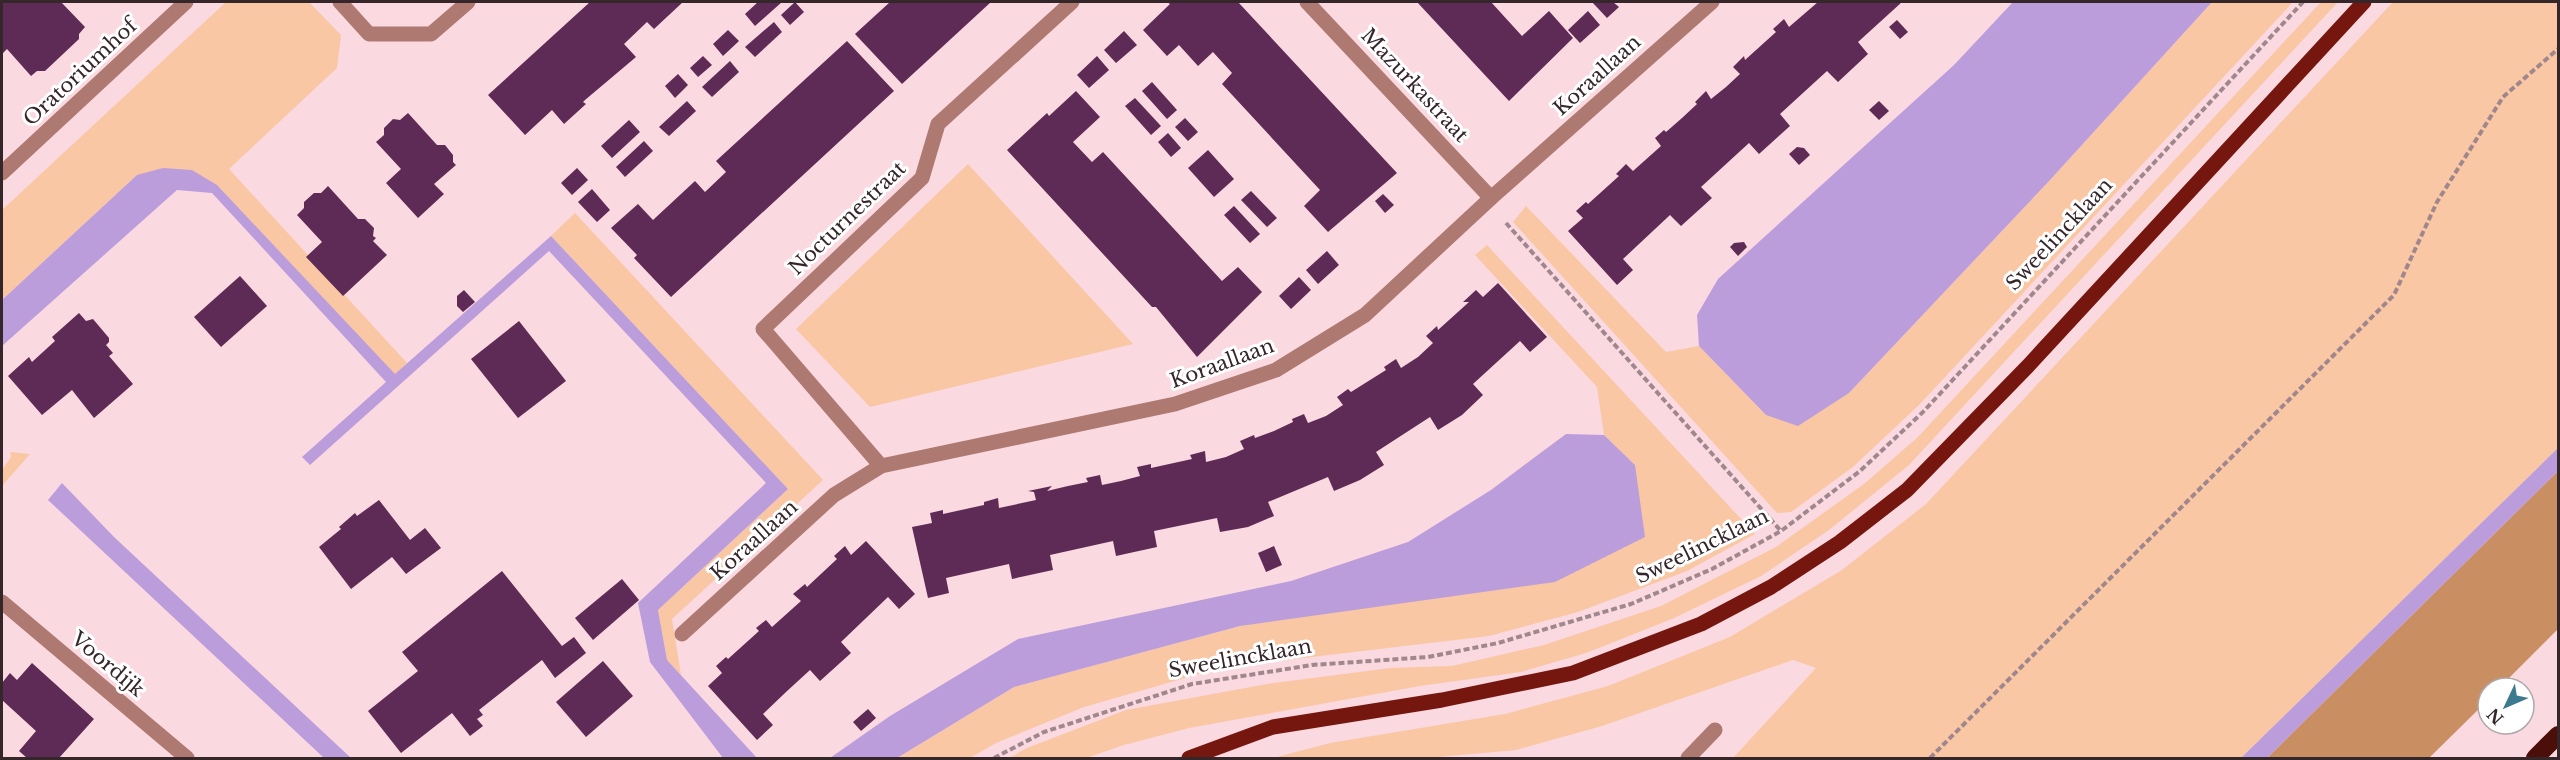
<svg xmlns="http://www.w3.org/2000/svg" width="2560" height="760" font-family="'Libre Baskerville',serif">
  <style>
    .green { fill: #f9c7a3 }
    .forest { fill: #c98e62 }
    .water { fill: #bb9ddb }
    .building { fill: #5d2b55 }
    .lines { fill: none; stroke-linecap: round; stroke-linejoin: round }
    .path { stroke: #a0878d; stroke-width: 4; stroke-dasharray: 6 3; stroke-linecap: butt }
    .minor { stroke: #ae7970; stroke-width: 15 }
    .major { stroke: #76170f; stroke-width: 15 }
    .highway { stroke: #4b0e08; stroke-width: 18 }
    .labels { text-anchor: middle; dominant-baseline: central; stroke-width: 6; stroke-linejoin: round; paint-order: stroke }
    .street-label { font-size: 20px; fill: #35262a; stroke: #fff }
  </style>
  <rect width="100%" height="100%" fill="#fad9e1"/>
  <g class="green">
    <path d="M226 2H309L341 35 337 68 229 169 407 363 395 375 217 185 137 175 2 300V210Z"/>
    <path d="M2212 2H2293L1920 404 1853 467 1791 512 1777 513 1513 222 1526 206 1666 352 1699 346 1766 415 1849 393 2050 180Z"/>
    <path d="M2321 2H2338L1909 465 1829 530 1761 576 1672 619 1586 653 1521 672 1420 686 1189 728 1124 745 1086 758H1009L1027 748 1126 710 1267 684 1390 668 1452 666 1544 645 1661 606 1776 547 1864 484 1918 437Z"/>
    <path d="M2393 2H2558V448L2241 758H1733L1816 668 1793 660 1602 726 1516 750 1428 758H1273L1330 743 1505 714 1608 686 1730 637 1842 570 1926 504Z"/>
    <path d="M968 164 1133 344 870 407 796 329Z"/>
    <path d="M575 213 823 480 672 619 681 675 667 660 658 610 788 489 551 236Z"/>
    <path d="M1487 245 1755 534 1687 571 1578 612 1489 636 1220 668 1084 707 996 743 970 758H897L1014 687 1240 626 1635 465 1604 435 1597 387 1475 255Z"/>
    <path d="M10 452 30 454 2 486V470L11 457Z"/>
  </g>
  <path class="forest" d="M2558 471V629L2499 688H2488V700L2429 758H2267Z"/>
  <g class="water">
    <path d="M2013 2H2212L2050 180 1849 393 1798 426 1766 415 1699 346 1697 315 1718 279 1954 65Z"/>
    <path d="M163 168 192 170 217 185 395 374 551 236 788 489 658 610 667 660 757 758H723L650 662 638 603 766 483 549 251 310 465 302 457 386 382 212 193 177 190 2 346V300L137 175Z"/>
    <path d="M1566 434 1604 435 1635 465 1645 537 1555 582 1240 626 1014 687 897 758H830L890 716 1018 639 1291 581 1408 542 1491 490Z"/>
    <path d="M2558 448V471L2267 758H2241Z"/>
    <path d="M62 483 114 537 351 758H324L48 500Z"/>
  </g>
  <g class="building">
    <path d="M2 2H61L85 27 79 34V39L45 71H37L31 76 7 49 2 54Z"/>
    <path d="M590 2H683L654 29 647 22 624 44 636 57 585 100 583 102 586 104 564 124 552 110 525 135 488 95Z"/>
    <path d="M758 2H782L755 26 745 14Z"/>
    <path d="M795 2 804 12 790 25 781 15Z"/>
    <path d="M890 2H991L902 84 855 34Z"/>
    <path d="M1167 2H1238L1397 173 1328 232 1304 206 1320 190 1222 84 1232 73 1213 52 1198 66 1179 45 1167 56 1143 30 1170 4Z"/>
    <path d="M1417 2H1491L1522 36 1549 11 1573 38 1509 101Z"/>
    <path d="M1592 2H1613L1619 7 1607 18Z"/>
    <path d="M1818 2H1902L1858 42 1868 54 1838 82 1827 71 1780 114 1790 126 1759 154 1749 143 1701 187 1712 198 1681 226 1670 215 1623 259 1633 270 1617 285 1568 231 1583 218 1576 211 1586 202 1588 204 1619 176 1616 174 1626 164 1633 171 1661 146 1655 138 1664 130 1666 132 1682 118 1697 104 1695 102 1706 91 1711 99 1726 87 1740 74 1733 67 1744 56 1745 60 1776 32 1773 29 1784 19 1789 27Z"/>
    <path d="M1588 11 1600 25 1580 43 1568 30Z"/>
    <path d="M1897 20 1908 32 1900 39 1889 27Z"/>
    <path d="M774 22 782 32 755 57 745 47Z"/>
    <path d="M728 30 739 41 723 56 713 44Z"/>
    <path d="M1124 31 1137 45 1116 63 1104 50Z"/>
    <path d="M847 41 894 91 671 297 634 258 637 255 611 228 638 204 653 220 695 181 705 192 726 172 716 161Z"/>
    <path d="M703 56 712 65 698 77 690 68Z"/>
    <path d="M1097 56 1109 70 1089 88 1077 75Z"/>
    <path d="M730 61 739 72 712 97 702 87Z"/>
    <path d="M678 74 688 85 675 98 665 86Z"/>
    <path d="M1152 82 1177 110 1167 119 1142 91Z"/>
    <path d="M1076 91 1100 117 1073 142 1092 162 1103 152 1222 281 1238 267 1262 292 1197 357 1156 307H1152L1007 150 1047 113 1049 116Z"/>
    <path d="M1135 98 1161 126 1151 135 1125 106Z"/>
    <path d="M687 101 696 111 669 136 659 127Z"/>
    <path d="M1879 101 1889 111 1879 120 1869 110Z"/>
    <path d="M408 113 437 145H445L453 155V162L456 165 434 184 444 194 418 218 386 183 401 169 376 142 384 135V128L393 119 400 120Z"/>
    <path d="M1185 118 1198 132 1188 141 1175 127Z"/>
    <path d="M629 120 640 132 612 158 601 146Z"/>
    <path d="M1168 133 1181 148 1171 157 1158 142Z"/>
    <path d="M644 141 653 151 625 177 616 167Z"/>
    <path d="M1797 147 1804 148 1810 155 1799 165 1789 154Z"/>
    <path d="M1208 150 1234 179 1214 197 1188 168Z"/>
    <path d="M577 168 588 180 572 195 561 183Z"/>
    <path d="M328 186 358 219H365L374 228 373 236 376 238 373 241 387 255 343 296 306 257 322 242 297 215 304 208V202L314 193H321Z"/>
    <path d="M592 189 610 210 597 222 578 202Z"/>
    <path d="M1251 191 1277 218 1267 227 1241 200Z"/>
    <path d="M1383 194 1394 205 1385 213 1375 201Z"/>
    <path d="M1234 206 1260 234 1250 243 1224 215Z"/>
    <path d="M1744 242 1747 247 1738 256 1730 247 1734 243Z"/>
    <path d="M1327 251 1339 265 1318 284 1306 270Z"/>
    <path d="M240 276 267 306 221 347 194 317Z"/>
    <path d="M1299 277 1311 290 1291 309 1279 296Z"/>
    <path d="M1498 283 1547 337 1530 352 1520 341 1473 384 1483 395 1462 415 1438 430 1430 417 1376 452 1384 465 1360 480 1334 491 1328 477 1268 502 1274 516 1248 527 1220 532 1217 518 1154 531 1157 547 1116 556 1113 541 1050 555 1053 570 1012 579 1009 564 946 578 949 593 928 598 912 527 932 523 930 513 943 510V514L984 505V502L998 498 999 508 1036 500 1034 492 1028 491 1052 486 1047 491 1068 486 1088 482 1086 478 1100 475 1102 485 1121 481 1140 476 1137 467 1151 464V468L1192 459 1190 455 1205 451 1206 462 1226 457 1244 449 1240 441 1254 435 1255 438 1274 431 1293 422 1292 419 1304 414 1308 423 1326 416 1343 405 1337 397 1348 389 1351 392 1386 370 1384 367 1396 359 1401 368 1418 357 1433 343 1426 336 1437 326 1438 330 1469 302H1463L1476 290 1483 297Z"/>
    <path d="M464 290 475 302 463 312 457 306V296Z"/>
    <path d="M79 313 86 321 93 319 109 338V342L106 345 113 353 109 356 133 384 94 418 72 390 42 415 8 376 29 357 32 362 55 341 52 337Z"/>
    <path d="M519 321 566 381 518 418 471 359Z"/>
    <path d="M379 500 410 540 425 528 441 548 406 574 392 557 351 589 319 547 341 529 339 527 355 513 357 516Z"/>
    <path d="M866 541 915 594 899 609 888 597 841 642 851 653 820 681 810 670 786 692 763 714 773 725 757 740 708 686 722 673 716 666 726 657 728 659 759 631 756 628 766 620 772 627 801 601 793 594 805 584 807 587 837 559 834 556 845 546 851 555Z"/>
    <path d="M1274 546 1282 565 1266 572 1258 553Z"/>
    <path d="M502 571 562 646 574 637 586 653 555 678 542 660 479 710 483 715 477 719 483 726 470 736 452 713 401 753 368 711 418 671 402 652Z"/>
    <path d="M622 579 639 600 593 640 575 618Z"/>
    <path d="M603 661 633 696 586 737 556 702Z"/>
    <path d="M32 663 94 719 59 758H27L19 751 36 731 2 700V683L10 673 17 680Z"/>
    <path d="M868 709 876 718 861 731 853 722Z"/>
  </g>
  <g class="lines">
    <g class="path">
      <path d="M1506 223 1781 531"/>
      <path d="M994 758 1044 732 1192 684 1312 665 1428 657 1498 643 1631 604 1712 569 1781 531 1860 471 1923 412 2303 2"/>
      <path d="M1930 758 2394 295 2437 202 2503 97 2558 49"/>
    </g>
    <g class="minor">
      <path d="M340 2 369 34H431L468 2"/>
      <path d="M1307 2 1491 198"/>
      <path d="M2 173 186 2"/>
      <path d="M881 466 763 329 922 178 938 124 1072 2"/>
      <path d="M2 602 187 758"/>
      <path d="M682 634 834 495 881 466 1175 404 1276 370 1365 315 1491 198 1712 2"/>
      <path d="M1688 758 1715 730"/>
    </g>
    <path class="major" d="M1189 758 1273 727 1442 700 1573 673 1701 624 1771 587 1840 542 1907 490 2028 366 2364 2"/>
    <path class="highway" d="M2535 758 2558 735"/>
  </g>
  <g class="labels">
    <g class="street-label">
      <text transform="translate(80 72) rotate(-43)">Oratoriumhof</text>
      <text transform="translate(1597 75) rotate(-42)">Koraallaan</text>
      <text transform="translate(1415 85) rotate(47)">Mazurkastraat</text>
      <text transform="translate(847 218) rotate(-44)">Nocturnestraat</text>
      <text transform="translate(2059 234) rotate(-47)">Sweelincklaan</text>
      <text transform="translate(1222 363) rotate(-20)">Koraallaan</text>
      <text transform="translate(754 540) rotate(-42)">Koraallaan</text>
      <text transform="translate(1702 546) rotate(-26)">Sweelincklaan</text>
      <text transform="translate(1240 658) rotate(-10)">Sweelincklaan</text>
      <text transform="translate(108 664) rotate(40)">Voordijk</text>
    </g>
  </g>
  <rect width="2560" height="760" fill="none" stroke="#35262a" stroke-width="6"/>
  <g transform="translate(2506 706) rotate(226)"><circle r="28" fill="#ffffff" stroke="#aea8aa" stroke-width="1.5"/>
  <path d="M0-4.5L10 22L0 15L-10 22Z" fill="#3b7a8f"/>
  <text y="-9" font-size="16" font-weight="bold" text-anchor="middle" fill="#35262a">N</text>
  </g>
</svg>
